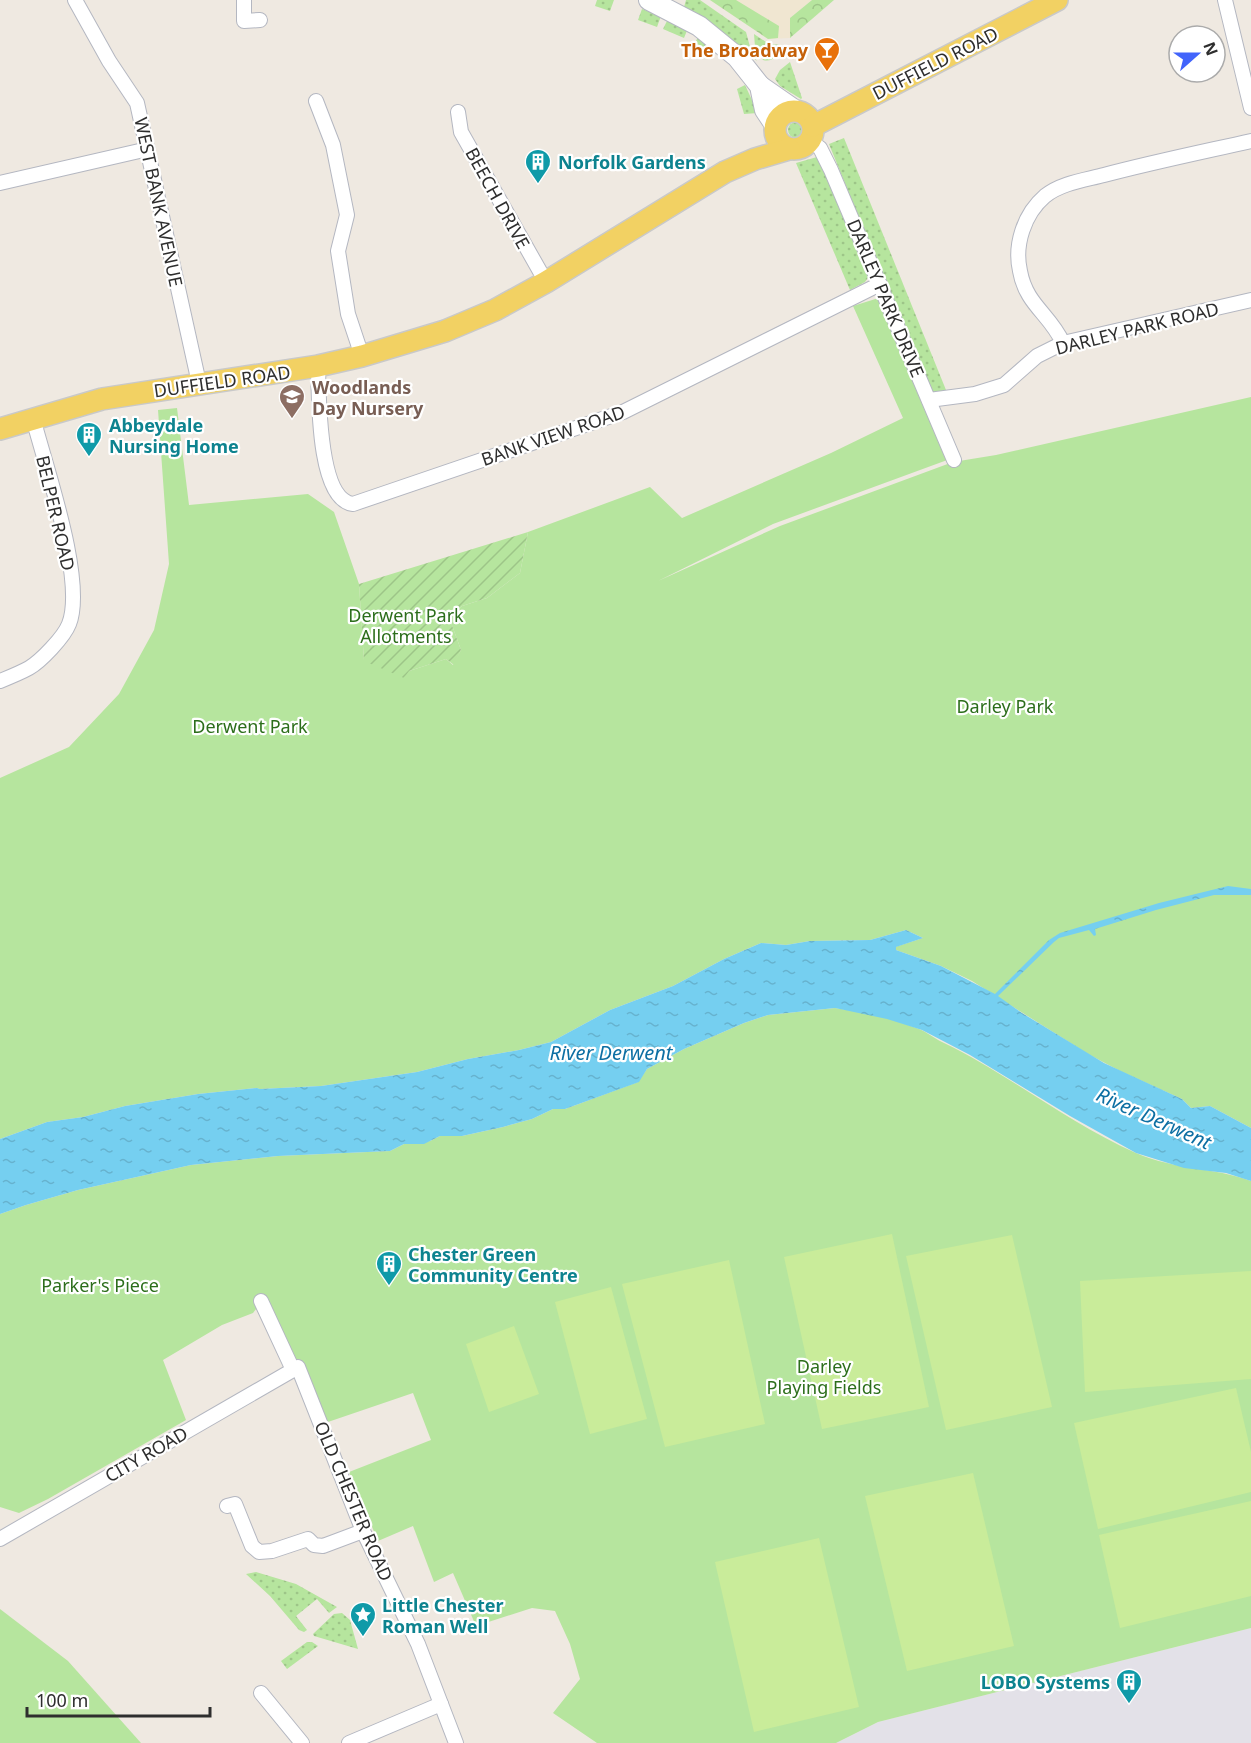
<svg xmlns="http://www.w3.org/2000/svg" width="1251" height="1743" font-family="'Noto Sans',sans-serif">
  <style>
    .industrial { fill: #e3e1e8 }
    .education { fill: #f0e6d1 }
    .grass { fill: url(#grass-dots) }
    .forest { fill: url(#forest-crowns) }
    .park { fill: #b6e59e }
    .garden { fill: url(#garden-furrows) }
    .pitch { fill: #c9ec9a }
    .water { fill: url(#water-ripples) }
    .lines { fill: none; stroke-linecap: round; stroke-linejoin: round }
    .street-casing { stroke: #b4b7c1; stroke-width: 16 }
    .secondary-casing { stroke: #b4b7c1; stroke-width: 22 }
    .primary-casing { stroke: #c9c9c9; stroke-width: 24 }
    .street { stroke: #fff; stroke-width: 14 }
    .secondary { stroke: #fff; stroke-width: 20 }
    .primary { stroke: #f2d163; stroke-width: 21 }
    .labels { text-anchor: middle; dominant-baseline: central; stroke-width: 4.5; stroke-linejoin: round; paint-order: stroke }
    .food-label { font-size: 18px; font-weight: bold; fill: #c56008; stroke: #fff; text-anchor: end }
    .street-label { font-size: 18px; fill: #2e2e2e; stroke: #fff }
    .culture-label { font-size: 18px; font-weight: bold; fill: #0d838f; stroke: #fff; text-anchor: start }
    .education-label { font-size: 18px; font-weight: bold; fill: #785e54; stroke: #fff; text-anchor: start }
    .park-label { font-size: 18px; fill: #2c6e1b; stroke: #fff }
    .water-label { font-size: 20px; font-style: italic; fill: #0d6fa3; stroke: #fff }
  </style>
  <defs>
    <pattern id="grass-dots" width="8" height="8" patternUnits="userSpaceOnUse" patternTransform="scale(1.5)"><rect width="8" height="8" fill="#b6e59e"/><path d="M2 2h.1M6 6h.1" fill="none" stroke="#9dc588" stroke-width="1.8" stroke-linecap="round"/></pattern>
    <pattern id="forest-crowns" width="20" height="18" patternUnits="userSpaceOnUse" patternTransform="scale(1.5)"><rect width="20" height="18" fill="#b6e59e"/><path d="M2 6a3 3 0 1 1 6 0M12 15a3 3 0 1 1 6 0" fill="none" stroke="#9dc588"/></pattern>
    <pattern id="garden-furrows" width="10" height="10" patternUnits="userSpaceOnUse" patternTransform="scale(1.5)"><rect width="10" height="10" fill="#b6e59e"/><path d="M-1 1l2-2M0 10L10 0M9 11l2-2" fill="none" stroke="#9dc588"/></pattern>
    <pattern id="water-ripples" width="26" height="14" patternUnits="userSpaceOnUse" patternTransform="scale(1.5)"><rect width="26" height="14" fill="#75cff0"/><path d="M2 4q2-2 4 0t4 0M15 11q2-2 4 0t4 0" fill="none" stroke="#66b2ce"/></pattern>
  </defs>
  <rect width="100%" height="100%" fill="#efe9e1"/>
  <path class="industrial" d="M1251 1628V1743H836L878 1722Z"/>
  <path class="education" d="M710 0H812L790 18V38L768 39Z"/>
  <g class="grass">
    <path d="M597 0H614L610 11 595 6Z"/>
    <path d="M686 0H700L746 32 752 54 757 61 718 28 684 7Z"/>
    <path d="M642 9 661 16 657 27 638 20Z"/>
    <path d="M668 19 688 28 684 38 663 29Z"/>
    <path d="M754 34 769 44 782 45C778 54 773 63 763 60L755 47Z"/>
    <path d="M698 37 715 49 711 56 694 45Z"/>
    <path d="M790 62 802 98 801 99 780 86 775 79 780 70Z"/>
    <path d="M745 85 758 113 744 114 737 89Z"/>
    <circle cx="796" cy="130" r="8"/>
    <path d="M844 138 946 390 931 396 829 144Z"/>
    <path d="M817 157 819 158 869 276 865 282 850 290 796 163Z"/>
    <path d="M256 1572 296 1584 337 1607 329 1613 317 1599 296 1616 307 1630 304 1632 299 1630 270 1596 246 1574Z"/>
    <path d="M342 1613 350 1620 358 1649 314 1636 313 1634 334 1614Z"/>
    <path d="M307 1642H312L318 1646 287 1669 281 1661Z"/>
  </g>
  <g class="forest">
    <path d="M710 0H736L779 26 778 38 768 39Z"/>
    <path d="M812 0H834L790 38V18Z"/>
  </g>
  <g class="park">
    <path d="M885 296 950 459 773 524 658 581 780 526 953 462 996 455 1251 397V1128L1210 1106 1191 1108 1182 1099 1120 1071 1088 1054 972 981 941 966 896 950 895 947 923 938 906 930 870 940 810 941 786 945 761 943 724 959 673 986 610 1010 551 1042 519 1050 468 1059 417 1072 321 1086 260 1089 256 1088 198 1094 125 1106 83 1117 47 1122 0 1139V778L69 747 119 694 154 630 169 564 158 410 177 408 189 505 308 494 334 512 359 584 364 660 409 671 446 659 453 665 461 650 449 617 462 606 487 598 520 573 528 532 650 487 682 518 831 453 903 418 853 306Z"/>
    <path d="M835 1008C863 1012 892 1018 919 1029 927 1032 934 1038 942 1042 1009 1074 1068 1123 1136 1153 1175 1170 1213 1167 1251 1181V1628L878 1722 836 1743H597L553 1713 580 1679 570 1644 555 1611 532 1608 476 1626 453 1573 434 1582 413 1526 378 1541 349 1472 431 1440 413 1393 325 1423 266 1296 253 1313 222 1325 163 1360 186 1420 48 1499 19 1513 0 1507V1214L26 1205 78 1190 191 1165 278 1156 390 1151 404 1144 430 1141 440 1136H462L503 1127 532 1119 553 1109H565L576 1105 638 1082 647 1069 684 1049 744 1023 768 1015Z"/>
    <path d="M0 1609 68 1661 141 1743H0Z"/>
  </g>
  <path class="garden" d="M528 532 520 573 487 598 462 606 449 617 461 650 454 665 446 659 409 671 404 678 364 661 359 584Z"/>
  <g class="pitch">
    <path d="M892 1234 929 1407 822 1429 784 1257Z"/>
    <path d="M1012 1235 1052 1407 946 1430 906 1256Z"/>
    <path d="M729 1260 765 1424 665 1447 622 1284Z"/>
    <path d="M1251 1271V1379L1085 1392 1080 1281Z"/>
    <path d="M611 1287 647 1419 590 1434 555 1302Z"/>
    <path d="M514 1326 539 1394 489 1412 466 1344Z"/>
    <path d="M1236 1388 1251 1452V1492L1098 1529 1074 1423Z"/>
    <path d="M973 1473 1014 1646 907 1671 865 1496Z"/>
    <path d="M1251 1501V1596L1120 1628 1099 1535Z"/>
    <path d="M819 1538 859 1707 754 1732 715 1562Z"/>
  </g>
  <path class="water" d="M1228 886 1251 889V895H1214L1156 910 1095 929 1096 935 1094 936 1089 930 1059 938 1054 942 998 996 1022 1013 1104 1063 1182 1099 1191 1108 1210 1106 1251 1128V1181L1226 1173 1184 1168 1136 1153 1070 1116 970 1055 922 1030 887 1019 835 1008 768 1015 744 1023 684 1049 647 1069 639 1082 576 1105 565 1109H553L532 1119 503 1127 462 1136H440L424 1144H404L390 1151 278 1156 191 1165 78 1190 26 1205 0 1214V1139L47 1122 83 1117 125 1106 198 1094 257 1088 260 1089 321 1086 417 1072 468 1059 519 1050 551 1042 610 1010 673 986 724 959 761 943 786 945 810 941 870 940 906 930 923 938 896 947V950L941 966 995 994 1049 940 1060 933 1159 903Z"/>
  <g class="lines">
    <defs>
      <g id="street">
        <path d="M75 0 109 61 137 103 199 383"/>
        <path d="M244 0V21L260 20"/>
        <path d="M1225 0 1251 108"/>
        <path d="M316 101 333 145 347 215 338 251 348 314 362 356"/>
        <path d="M458 112 461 132 546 282"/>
        <path d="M810 141 820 148 831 170 954 460"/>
        <path d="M0 183 148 149"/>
        <path d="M1063 343C1050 314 1026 305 1020 271 1014 245 1024 214 1045 196 1061 183 1085 180 1104 175 1153 162 1202 152 1251 141"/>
        <path d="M318 366C319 394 317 500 353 504L623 412 880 284"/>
        <path d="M929 400 975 394 1004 385 1037 356 1063 343 1251 300"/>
        <path d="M0 681C10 677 20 673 29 668 41 661 64 637 69 624 86 581 45 465 33 418"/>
        <path d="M261 1301 293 1370 298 1367 363 1531 418 1644 456 1743"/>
        <path d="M227 1506 235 1504 252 1546 259 1552 272 1551 308 1539 314 1545 323 1546 363 1531"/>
        <path d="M0 1539 293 1370"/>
        <path d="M261 1693 302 1743"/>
        <path d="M349 1743 441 1704"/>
      </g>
      <g id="secondary">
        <path d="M649 0 699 26 737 57 760 86 765 110 775 125"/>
        <path d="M760 86 796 111"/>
      </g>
      <g id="primary">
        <circle cx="794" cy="130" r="19"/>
        <path d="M813 126 1057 0"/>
        <path d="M0 429 102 399 318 366 362 356 445 331 495 310 546 282 725 172 755 159 789 149"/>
      </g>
    </defs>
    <use href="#street" class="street-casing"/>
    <use href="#secondary" class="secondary-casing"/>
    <use href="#primary" class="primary-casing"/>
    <use href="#street" class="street"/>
    <use href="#secondary" class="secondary"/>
    <use href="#primary" class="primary"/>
  </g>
  <defs>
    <symbol id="bar-pin" viewBox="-11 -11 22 30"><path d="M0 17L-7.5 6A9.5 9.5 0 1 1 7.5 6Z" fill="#e8710a" stroke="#fff"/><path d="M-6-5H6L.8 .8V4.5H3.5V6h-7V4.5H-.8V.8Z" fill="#fff"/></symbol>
    <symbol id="building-pin" viewBox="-11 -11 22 30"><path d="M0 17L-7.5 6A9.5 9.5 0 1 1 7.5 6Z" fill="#0f9aa8" stroke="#fff"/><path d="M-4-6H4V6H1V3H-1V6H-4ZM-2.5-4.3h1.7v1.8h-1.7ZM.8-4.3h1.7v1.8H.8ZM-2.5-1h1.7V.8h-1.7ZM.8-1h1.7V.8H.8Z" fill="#fff"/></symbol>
    <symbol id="school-pin" viewBox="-11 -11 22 30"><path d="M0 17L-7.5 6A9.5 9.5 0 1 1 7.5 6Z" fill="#8d6e63" stroke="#fff"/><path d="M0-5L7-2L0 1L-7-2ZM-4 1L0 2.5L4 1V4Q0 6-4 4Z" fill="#fff"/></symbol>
    <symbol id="sight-pin" viewBox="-11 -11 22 30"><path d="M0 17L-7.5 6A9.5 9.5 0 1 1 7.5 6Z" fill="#0f9aa8" stroke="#fff"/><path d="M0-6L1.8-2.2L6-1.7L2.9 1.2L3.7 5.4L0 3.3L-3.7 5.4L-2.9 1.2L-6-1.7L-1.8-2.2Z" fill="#fff"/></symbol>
  </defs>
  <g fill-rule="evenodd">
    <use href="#bar-pin" x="812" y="35" width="30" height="40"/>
    <use href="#building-pin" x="523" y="147" width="30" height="40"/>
    <use href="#school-pin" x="277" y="382" width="30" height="40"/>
    <use href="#building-pin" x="74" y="420" width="30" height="40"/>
    <use href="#building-pin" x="374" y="1249" width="30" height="40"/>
    <use href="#sight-pin" x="348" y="1600" width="30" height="40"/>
    <use href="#building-pin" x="1114" y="1667" width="30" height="40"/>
  </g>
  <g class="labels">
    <g class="food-label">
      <text x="808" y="50">The Broadway</text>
    </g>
    <g class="street-label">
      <text transform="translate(935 63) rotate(-27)">DUFFIELD ROAD</text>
      <text transform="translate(498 198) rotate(61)">BEECH DRIVE</text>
      <text transform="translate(159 202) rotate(78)">WEST BANK AVENUE</text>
      <text transform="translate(886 298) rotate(67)">DARLEY PARK DRIVE</text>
      <text transform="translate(1137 328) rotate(-14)">DARLEY PARK ROAD</text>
      <text transform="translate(222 381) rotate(-8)">DUFFIELD ROAD</text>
      <text transform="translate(553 435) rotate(-19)">BANK VIEW ROAD</text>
      <text transform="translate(56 513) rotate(77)">BELPER ROAD</text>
      <text transform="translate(146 1454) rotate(-30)">CITY ROAD</text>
      <text transform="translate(354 1501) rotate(67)">OLD CHESTER ROAD</text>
    </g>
    <g class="culture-label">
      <text x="558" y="162">Norfolk Gardens</text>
      <text x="109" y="425">Abbeydale<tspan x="109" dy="21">Nursing Home</tspan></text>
      <text x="408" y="1254">Chester Green<tspan x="408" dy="21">Community Centre</tspan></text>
      <text x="382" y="1605">Little Chester<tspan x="382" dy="21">Roman Well</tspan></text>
      <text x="1110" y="1682" text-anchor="end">LOBO Systems</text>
    </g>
    <g class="education-label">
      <text x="312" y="387">Woodlands<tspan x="312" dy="21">Day Nursery</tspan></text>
    </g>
    <g class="park-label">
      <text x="406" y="615">Derwent Park<tspan x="406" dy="21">Allotments</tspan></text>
      <text x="1005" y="706">Darley Park</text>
      <text x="250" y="726">Derwent Park</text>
      <text x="100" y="1285">Parker's Piece</text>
      <text x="824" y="1366">Darley<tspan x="824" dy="21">Playing Fields</tspan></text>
    </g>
    <g class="water-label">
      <text x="611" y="1052">River Derwent</text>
      <text transform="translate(1154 1118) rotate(24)">River Derwent</text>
    </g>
  </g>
  <g transform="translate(1197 54) rotate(69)"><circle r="28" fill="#ffffff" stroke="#ababab" stroke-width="1.5"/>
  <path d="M0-4.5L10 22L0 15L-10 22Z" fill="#4264fb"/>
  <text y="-9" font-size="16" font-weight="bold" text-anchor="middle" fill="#2e2e2e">N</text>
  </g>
  <path d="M27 1707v9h183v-9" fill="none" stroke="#2e2e2e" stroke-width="3"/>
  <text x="36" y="1707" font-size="18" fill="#2e2e2e" stroke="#ffffff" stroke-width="4.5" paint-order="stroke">100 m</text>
</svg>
